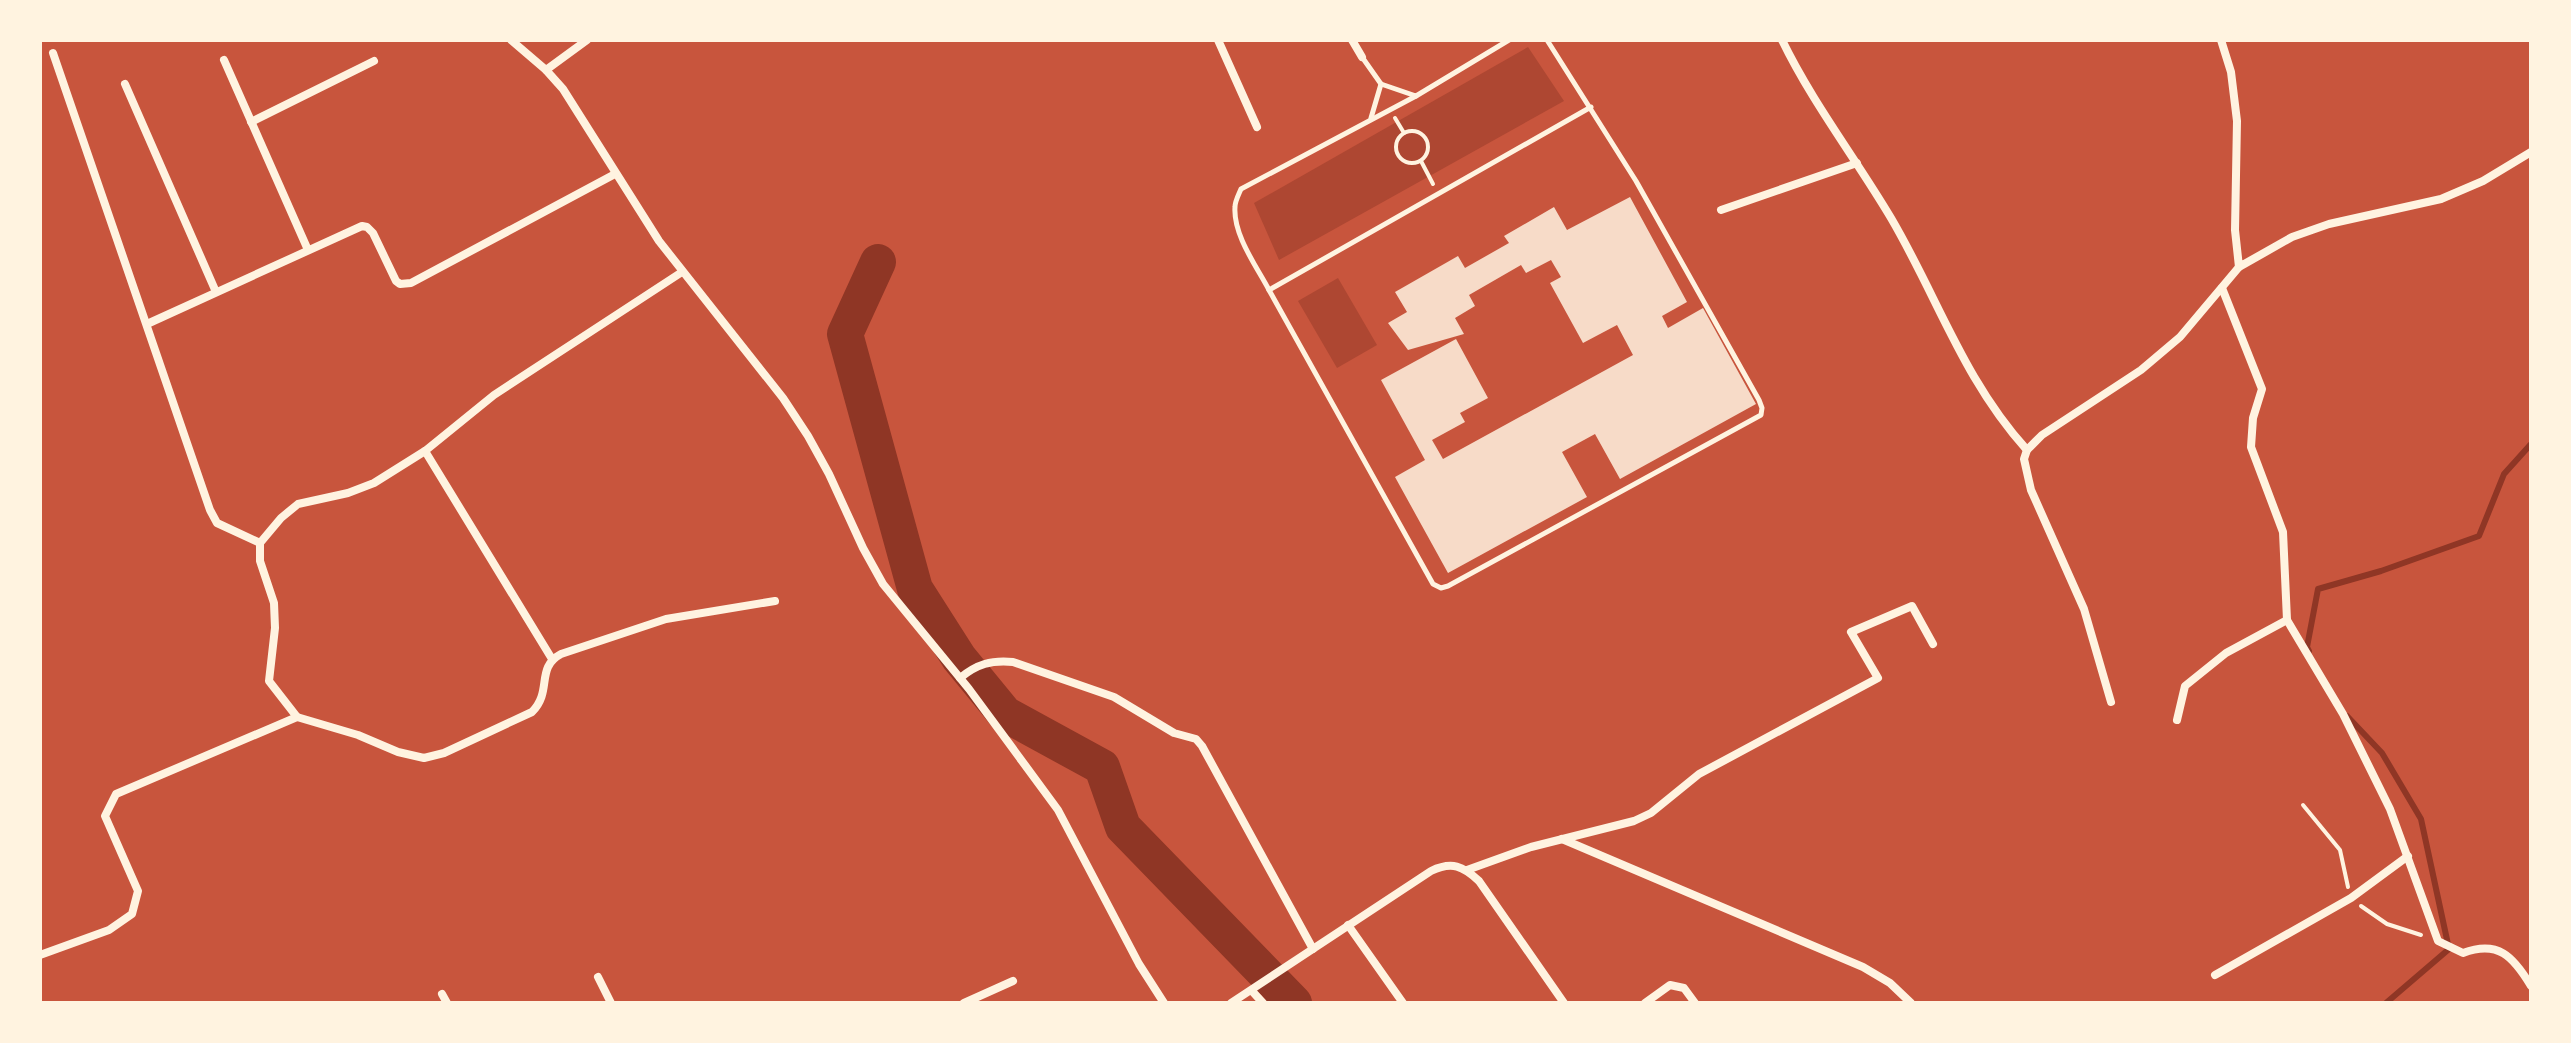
<svg xmlns="http://www.w3.org/2000/svg" width="2571" height="1043" font-family="Rubik,sans-serif">
  <style>
    .green { fill: #ae4732 }
    .lines { fill: none; stroke-linecap: round; stroke-linejoin: round }
    .stream { stroke: #8f3625; stroke-width: 6 }
    .river { stroke: #8f3625; stroke-width: 36 }
    .building { fill: #f7dbc8 }
    .path { stroke: #fff3e0; stroke-width: 4 }
    .service { stroke: #fff3e0; stroke-width: 5 }
    .minor { stroke: #fff3e0; stroke-width: 8 }
  </style>
  <rect width="100%" height="100%" fill="#c8553d"/>
  <g class="green">
    <path d="M1528 47 1564 101 1279 260 1254 203Z"/>
    <path d="M1338 278 1377 345 1337 368 1298 301Z"/>
  </g>
  <g class="lines">
    <g class="stream">
      <path d="M2309 651 2307 647 2318 589 2381 571 2479 536 2504 474 2531 444"/>
      <path d="M2347 716 2382 753 2421 819 2449 949 2386 1003"/>
    </g>
    <path class="river" d="M878 262 845 334 915 589 959 658 1005 714 1102 767 1123 827 1294 1003"/>
  </g>
  <path class="building" d="M1630 197 1687 302 1662 316 1668 328 1703 308 1756 404 1620 479 1595 434 1562 452 1587 497 1448 573 1395 477 1425 460 1381 380 1456 339 1488 398 1460 413 1465 422 1432 440 1443 459 1633 355 1617 325 1583 343 1550 283 1561 277 1551 260 1526 273 1521 265 1469 295 1475 306 1455 318 1464 334 1408 350 1388 323 1407 312 1395 292 1458 256 1465 268 1509 243 1504 236 1554 207 1567 230Z"/>
  <g class="lines">
    <g class="path">
      <path d="M1395 118 1404 133"/>
      <circle cx="1412" cy="147" r="16"/>
      <path d="M1421 161 1433 184"/>
      <path d="M2303 805 2340 850 2348 887"/>
      <path d="M2361 906 2387 924 2421 935"/>
    </g>
    <g class="service">
      <path d="M1362 57 1381 84 1416 96 1509 40"/>
      <path d="M1416 96 1241 189C1239 194 1235 201 1235 207 1233 235 1257 267 1269 290L1591 107"/>
      <path d="M1371 118 1381 84"/>
      <path d="M1269 290 1433 584 1441 588 1448 586 1761 415 1762 408 1759 400 1636 181 1547 40"/>
    </g>
    <g class="minor">
      <path d="M511 40 546 70 563 89 659 241 783 398 808 436 829 474 863 548 883 584 969 689 1058 810 1139 964 1164 1003"/>
      <path d="M1218 40 1257 127"/>
      <path d="M1352 40 1362 57"/>
      <path d="M1782 40C1812 102 1856 159 1891 218 1938 298 1963 379 2027 450"/>
      <path d="M2221 40 2231 72 2237 121 2235 230 2239 267 2292 237 2329 224 2441 199 2483 181 2531 152"/>
      <path d="M53 53 210 510 217 523 260 543"/>
      <path d="M224 60 308 250"/>
      <path d="M546 70 587 40"/>
      <path d="M125 84 216 292"/>
      <path d="M251 122 374 61"/>
      <path d="M1721 210 1857 163"/>
      <path d="M682 272 494 395 425 451 374 483 348 493 298 504 281 518 260 543V561L274 603 275 628 269 681 297 717 358 735 398 752 424 758 444 753 532 712C553 691 535 668 561 654L666 619 775 601"/>
      <path d="M147 324 362 226 367 227 373 233 396 281 400 284 411 283 615 174"/>
      <path d="M425 451 552 659"/>
      <path d="M2287 620 2343 714 2390 809 2438 941 2463 953C2498 940 2513 956 2531 986"/>
      <path d="M960 678C977 664 991 660 1013 662L1114 697 1174 733 1196 739 1202 746 1313 949"/>
      <path d="M2111 702 2084 609 2031 490 2024 459 2027 450 2042 435 2141 370 2180 337 2239 267"/>
      <path d="M2177 720 2185 686 2226 653 2287 620 2283 532 2251 447 2253 418 2262 389 2222 288"/>
      <path d="M1562 839 1863 967 1890 983 1911 1003"/>
      <path d="M1467 870 1531 847 1634 821 1651 813 1699 774 1878 678 1851 632 1912 606 1933 644"/>
      <path d="M1348 925 1403 1003"/>
      <path d="M40 955 109 930 132 914 138 891 105 816 116 794 297 717"/>
      <path d="M2215 975 2351 898 2408 856"/>
      <path d="M598 977 611 1003"/>
      <path d="M1252 991 1263 1003"/>
      <path d="M442 994 447 1003"/>
      <path d="M964 1003 1013 981"/>
      <path d="M1231 1003 1431 871C1452 861 1463 866 1479 881L1564 1003"/>
      <path d="M1645 1003 1670 985 1684 988 1695 1003"/>
    </g>
  </g>
  <rect width="2571" height="1043" fill="none" stroke="#fff3e0" stroke-width="84"/>
</svg>
